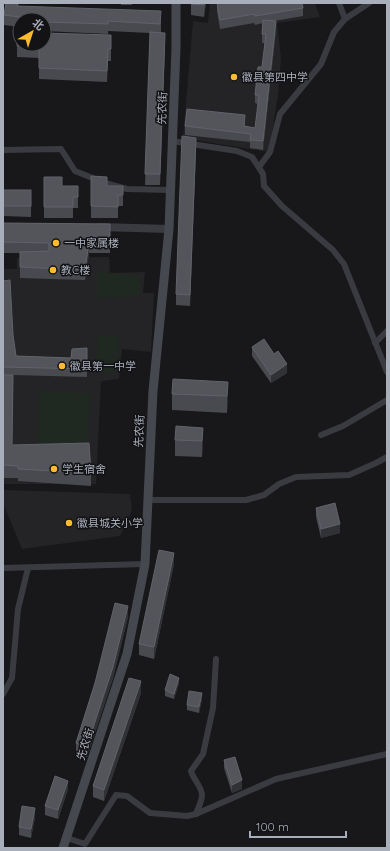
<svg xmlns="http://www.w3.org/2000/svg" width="390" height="851" font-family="Quicksand,'Noto Sans SC',sans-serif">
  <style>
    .built { fill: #242427 }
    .green { fill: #1f2921 }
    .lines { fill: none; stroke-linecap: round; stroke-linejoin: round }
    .minor { stroke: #3a3b41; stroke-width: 6 }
    .tertiary { stroke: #3a3b41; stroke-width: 8 }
    .secondary { stroke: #46484f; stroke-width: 9 }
    .wall { fill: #494a4f }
    .shaded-wall { fill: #313235 }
    .building { fill: #54555b; stroke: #61636a }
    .poi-dot { fill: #fdbc2d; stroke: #131315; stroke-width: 1.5 }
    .labels { text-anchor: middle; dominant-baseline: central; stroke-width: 3; stroke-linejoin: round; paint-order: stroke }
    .poi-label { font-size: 11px; fill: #a9aebb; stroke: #131315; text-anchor: start }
    .street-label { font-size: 11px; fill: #a9aebb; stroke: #131315 }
  </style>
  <rect width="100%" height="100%" fill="#18181a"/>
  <g class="built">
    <path d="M210 3H315L320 17 277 23 281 59 278 95 269 152 183 138 193 21 208 23Z"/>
    <path d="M109 257 110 273 145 272 143 293H154L151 352 122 349 119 379 101 381 96 484H3V269H17V258Z"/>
    <path d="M3 490 130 494 132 510 120 536 22 549 3 503Z"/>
  </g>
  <g class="green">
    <path d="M97 271 140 276V296L97 298Z"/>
    <path d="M98 336H119L117 372 95 373Z"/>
    <path d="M39 391 90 393 87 453 38 452Z"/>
  </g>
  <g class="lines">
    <g class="minor">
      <path d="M345 19 369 3"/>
      <path d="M172 141 237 151 252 157 263 174 264 186 282 206 333 250 344 264 387 372"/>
      <path d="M3 150 61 149 75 171 105 183 127 189 170 190"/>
      <path d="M259 167 270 152 280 114 321 64 334 32 345 19 339 3"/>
      <path d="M375 343 387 331"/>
      <path d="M321 435 343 426 387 400"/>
      <path d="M148 500H246L264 495 279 484 296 477 349 475 376 463 387 457"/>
      <path d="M3 568 145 564"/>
      <path d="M3 694 12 678 18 609 28 568"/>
      <path d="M196 814C198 808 202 801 202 795 202 787 193 779 191 771L203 754 213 708 216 659"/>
      <path d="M67 838 85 844 116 795 127 796 150 813 187 816 196 814 276 779 387 754"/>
    </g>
    <path class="tertiary" d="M100 227 169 229"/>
    <path class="secondary" d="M63 848 127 654 145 564 153 391 169 229 176 48V3"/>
  </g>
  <g class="wall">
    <path d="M6 3H19L18 6 161 21V33L165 44 160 185H145L150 33 108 31V34L44 31V20H20V31L19 30V27L4 25V15Z"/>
    <rect x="121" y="3" width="11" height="2"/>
    <path d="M191 3H206L204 17 191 15Z"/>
    <path d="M217 3 303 8V16L274 21 276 30 263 150 250 148V142L185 135V126L245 124V126L255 128 258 104 255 103V95L262 67 265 43H262V34L263 23 255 25 254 23 220 29 217 11Z"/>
    <path d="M17 46 111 47V61H108L107 82 39 79V58L17 57Z"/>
    <path d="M196 149 190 306 176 305V294Z"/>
    <path d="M91 176 107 186H123V206H118V218H91Z"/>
    <path d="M44 177 62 186H78V208H73V218H44Z"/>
    <path d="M3 190H31V217L3 216Z"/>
    <path d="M3 223 110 224V253H89L85 280 20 278V253H3Z"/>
    <path d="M3 281 13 335 16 356 71 358 87 348V377L13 375 12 445 91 473V486L18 481V478H3Z"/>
    <path d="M252 347 287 373 271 383 252 356Z"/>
    <path d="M228 382 227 413 172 410V394Z"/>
    <path d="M203 428 202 457 175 456V440Z"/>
    <path d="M316 508 340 533 321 538 316 517Z"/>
    <path d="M174 564 154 659 139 655V644Z"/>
    <path d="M128 617 113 678 87 757 76 754V743L95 683Z"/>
    <path d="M179 683 174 699 165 696V690Z"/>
    <path d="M141 693 104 801 93 797V786Z"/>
    <path d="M202 699 199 713 187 710V705Z"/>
    <path d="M224 760 242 789 232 793 224 768Z"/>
    <path d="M68 789 58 819 45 815V806Z"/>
    <path d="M35 817 31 838 19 835V827Z"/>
  </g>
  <g class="shaded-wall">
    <path d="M205 3H206L204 17Z"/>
    <path d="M276 21V30L263 150V141Z"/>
    <path d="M165 33V44L160 185V174Z"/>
    <path d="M196 138V149L190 306V295Z"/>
    <path d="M89 243V253L85 280V270Z"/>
    <path d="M287 364V373L271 383V375Z"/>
    <path d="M228 382V399L227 413V396Z"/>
    <path d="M203 428V444L202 457V441Z"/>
    <path d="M340 524V533L321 538V529Z"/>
    <path d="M174 553V564L154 659V647Z"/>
    <path d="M128 606V617L113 678 87 757V746Z"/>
    <path d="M179 678V683L174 699V694Z"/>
    <path d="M141 681V693L104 801V790Z"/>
    <path d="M202 693V699L199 713V707Z"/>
    <path d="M242 780V789L232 793V785Z"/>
    <path d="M68 781V789L58 819V810Z"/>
    <path d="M35 808V817L31 838V829Z"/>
  </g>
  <g class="building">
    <path d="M6 3H18L17 6 161 11 160 24 108 21V24L44 22V20H20L19 21V17L4 15Z"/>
    <path d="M191 3H205L204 5 191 4Z"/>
    <path d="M217 3H302L303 8 255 16 254 14 220 20Z"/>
    <path d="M263 20 276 21 263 141 250 140 251 134 185 126 187 109 245 115 244 126 255 128 259 95H255L258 67H262L266 34H262Z"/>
    <path d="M18 32H20V44H44V33L111 35V49H108L107 71 39 68V46H17Z"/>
    <path d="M150 32 165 33 160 174H145Z"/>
    <path d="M182 136 196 138 190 295 176 294Z"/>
    <path d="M91 176 107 177V186H123V195H118V207L91 206Z"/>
    <path d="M44 177H62V186H78V197H73V207H44Z"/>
    <rect x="3" y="190" width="28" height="16"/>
    <path d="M3 223 110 224V243H89L85 270 20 267V252L49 251V243L3 242Z"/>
    <path d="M10 280 13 335 16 356 71 358 72 349 87 348V369L3 367V281Z"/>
    <path d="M264 339 274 354 278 351 287 364 271 375 252 347Z"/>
    <path d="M3 375H13L12 445 89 443 91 473 18 469V466L3 465Z"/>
    <path d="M173 379 228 382 227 396 172 394Z"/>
    <path d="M176 426 203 428 202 441 175 440Z"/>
    <path d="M335 503 340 524 321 529 316 508Z"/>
    <path d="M159 550 174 553 154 647 139 644Z"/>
    <path d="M115 603 128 606 113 667 87 746 76 743 95 683Z"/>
    <path d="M170 674 179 678 174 694 165 690Z"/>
    <path d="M129 678 141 681 104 790 93 786Z"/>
    <path d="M189 691 202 693 199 707 187 705Z"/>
    <path d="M235 757 242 780 232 785 224 760Z"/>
    <path d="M55 776 68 781 58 810 45 806Z"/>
    <path d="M22 806 35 808 31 829 19 827Z"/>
  </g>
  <g class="poi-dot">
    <circle cx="234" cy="77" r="4"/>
    <circle cx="56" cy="243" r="4"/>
    <circle cx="53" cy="270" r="4"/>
    <circle cx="62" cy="366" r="4"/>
    <circle cx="54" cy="469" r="4"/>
    <circle cx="69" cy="523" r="4"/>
  </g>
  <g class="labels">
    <g class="poi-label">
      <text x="242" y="77">徽县第四中学</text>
      <text x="64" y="243">一中家属楼</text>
      <text x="61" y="270">教C楼</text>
      <text x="70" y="366">徽县第一中学</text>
      <text x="62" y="469">学生宿舍</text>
      <text x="77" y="523">徽县城关小学</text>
    </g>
    <g class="street-label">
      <text transform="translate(162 108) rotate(-88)">先农街</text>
      <text transform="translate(139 431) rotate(-87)">先农街</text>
      <text transform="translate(85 744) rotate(-72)">先农街</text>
    </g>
  </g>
  <rect width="390" height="851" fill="none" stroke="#a9aebb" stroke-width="8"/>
  <g transform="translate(32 32) rotate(39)"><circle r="19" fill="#131315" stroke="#4f5157"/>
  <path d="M0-3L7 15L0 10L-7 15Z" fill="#fdbc2d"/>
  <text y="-6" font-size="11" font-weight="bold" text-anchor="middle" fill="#a9aebb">北</text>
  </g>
  <path d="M250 831v6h96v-6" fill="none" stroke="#a9aebb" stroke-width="2"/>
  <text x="256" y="831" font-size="12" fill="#a9aebb" stroke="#131315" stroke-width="3" paint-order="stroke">100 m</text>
</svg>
